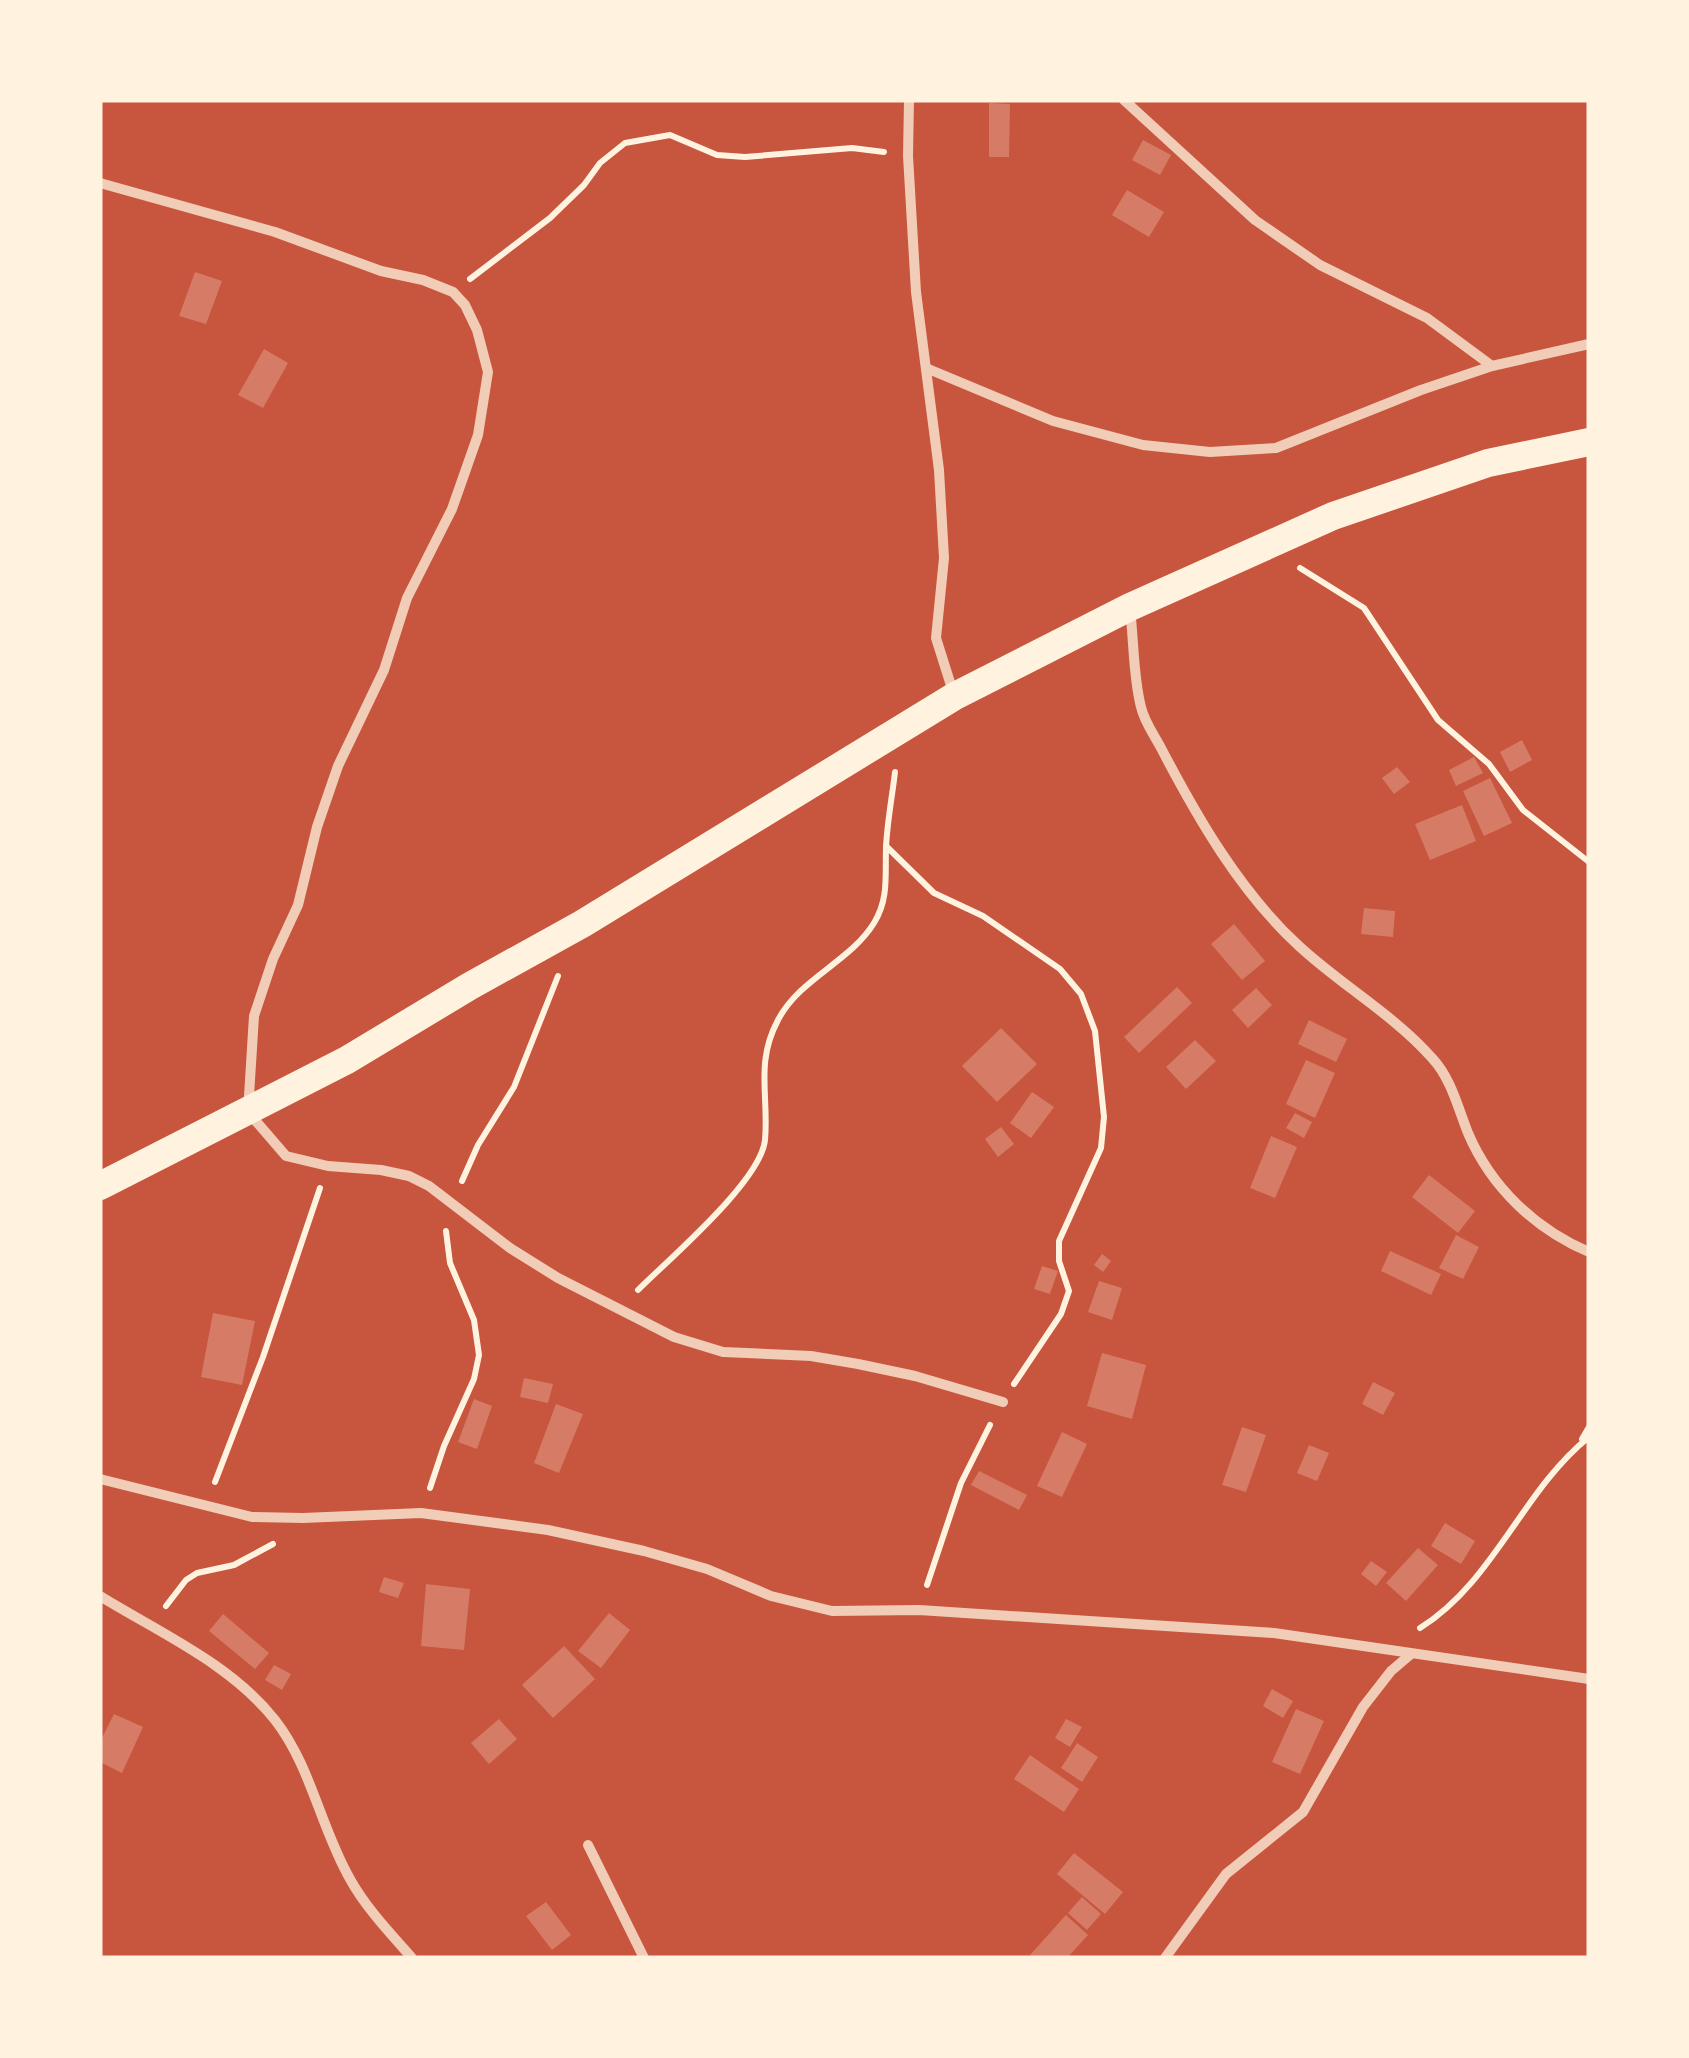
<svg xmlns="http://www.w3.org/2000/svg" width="1689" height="2058" font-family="'Space Grotesk',sans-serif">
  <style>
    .building { fill: #d67c66 }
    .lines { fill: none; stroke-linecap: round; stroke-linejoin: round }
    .path { stroke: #fff3e0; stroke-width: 6 }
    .minor { stroke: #f1ccb7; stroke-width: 10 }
    .trunk { stroke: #fff3e0; stroke-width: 28 }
  </style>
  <rect width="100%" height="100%" fill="#c8553d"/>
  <g class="building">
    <path d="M989 103 1010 104 1009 157H989Z"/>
    <path d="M1143 140 1171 155 1160 175 1132 160Z"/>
    <path d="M1127 190 1164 212 1149 237 1112 215Z"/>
    <path d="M195 272 222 281 206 324 179 316Z"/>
    <path d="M264 349 288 363 263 408 238 395Z"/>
    <path d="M1522 740 1532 760 1510 772 1500 752Z"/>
    <path d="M1474 757 1483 773 1456 786 1449 770Z"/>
    <path d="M1397 767 1410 782 1394 794 1382 778Z"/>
    <path d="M1490 778 1512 823 1484 836 1463 791Z"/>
    <path d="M1462 805 1476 841 1430 860 1415 824Z"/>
    <path d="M1364 908 1395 911 1393 937 1361 934Z"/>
    <path d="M1234 924 1265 961 1242 980 1211 944Z"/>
    <path d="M1177 987 1192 1003 1139 1053 1124 1037Z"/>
    <path d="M1256 988 1272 1005 1248 1028 1232 1010Z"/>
    <path d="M1309 1020 1347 1039 1336 1062 1298 1044Z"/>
    <path d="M1001 1028 1037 1064 997 1102 962 1066Z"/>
    <path d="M1195 1040 1216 1061 1186 1089 1166 1067Z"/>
    <path d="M1306 1060 1335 1073 1315 1118 1286 1104Z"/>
    <path d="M1032 1092 1054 1107 1031 1138 1010 1123Z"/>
    <path d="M1295 1113 1312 1122 1304 1138 1286 1128Z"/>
    <path d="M1001 1127 1014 1144 998 1157 985 1139Z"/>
    <path d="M1271 1136 1297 1147 1275 1198 1250 1188Z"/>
    <path d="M1429 1175 1475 1211 1458 1233 1412 1197Z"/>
    <path d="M1456 1235 1479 1247 1463 1279 1439 1268Z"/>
    <path d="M1390 1251 1441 1274 1431 1295 1381 1271Z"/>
    <path d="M1102 1254 1111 1261 1103 1272 1094 1265Z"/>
    <path d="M1042 1266 1058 1271 1050 1294 1034 1289Z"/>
    <path d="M1099 1281 1122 1288 1112 1320 1088 1312Z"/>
    <path d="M213 1313 255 1321 242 1385 201 1377Z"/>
    <path d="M1102 1353 1146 1365 1132 1419 1087 1406Z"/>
    <path d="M524 1378 553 1384 548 1403 520 1397Z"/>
    <path d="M1373 1382 1395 1393 1383 1415 1362 1404Z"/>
    <path d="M474 1399 492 1406 477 1449 458 1442Z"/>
    <path d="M556 1404 583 1414 559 1473 534 1463Z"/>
    <path d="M1242 1427 1266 1435 1246 1492 1222 1485Z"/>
    <path d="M1062 1432 1087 1444 1062 1497 1037 1486Z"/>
    <path d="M1309 1445 1329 1453 1317 1481 1297 1473Z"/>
    <path d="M979 1471 1027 1495 1019 1510 971 1485Z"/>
    <path d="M1445 1523 1475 1541 1461 1564 1431 1546Z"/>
    <path d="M1418 1548 1438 1565 1406 1601 1386 1583Z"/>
    <path d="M1371 1561 1387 1572 1376 1586 1361 1574Z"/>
    <path d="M384 1577 404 1583 398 1598 379 1592Z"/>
    <path d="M426 1584 470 1589 464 1650 421 1646Z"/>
    <path d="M609 1613 630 1630 601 1668 578 1651Z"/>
    <path d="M223 1614 269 1653 255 1669 209 1631Z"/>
    <path d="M564 1646 595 1679 553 1718 522 1685Z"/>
    <path d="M274 1665 291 1674 282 1690 265 1680Z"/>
    <path d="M1272 1689 1293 1701 1283 1718 1263 1706Z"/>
    <path d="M1296 1709 1324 1721 1300 1774 1272 1762Z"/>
    <path d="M114 1714 143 1727 122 1773 100 1762V1742Z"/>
    <path d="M499 1719 517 1739 489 1764 471 1743Z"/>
    <path d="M1066 1719 1082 1727 1070 1747 1055 1738Z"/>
    <path d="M1077 1743 1098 1757 1082 1782 1061 1768Z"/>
    <path d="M1030 1755 1079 1789 1064 1812 1014 1779Z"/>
    <path d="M1074 1853 1123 1892 1105 1914 1057 1874Z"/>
    <path d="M1082 1897 1101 1914 1087 1930 1068 1913Z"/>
    <path d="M546 1902 571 1935 552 1950 526 1916Z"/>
    <path d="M1066 1915 1088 1935 1067 1958H1034L1030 1955Z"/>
  </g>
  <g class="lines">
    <g class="path">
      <path d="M470 279 550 218 584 185 600 163 625 143 670 135 717 155 745 157 852 148 884 152"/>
      <path d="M1300 568 1364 608 1438 720 1489 764 1523 810 1589 862"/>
      <path d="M886 846 934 893 983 916 1060 969 1081 994 1095 1031 1104 1117 1101 1148 1059 1241V1261L1069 1291 1061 1314 1014 1384"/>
      <path d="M462 1181 478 1145 514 1087 558 976"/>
      <path d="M638 1290C669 1259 761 1181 765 1140 769 1096 755 1063 778 1020 800 978 850 962 874 923 889 899 885 875 886 848 887 823 892 798 895 772"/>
      <path d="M1582 1439 1589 1427"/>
      <path d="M215 1482 263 1357 320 1188"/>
      <path d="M430 1488 444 1446 474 1379 479 1355 474 1320 450 1263 446 1231"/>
      <path d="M927 1585 961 1483 990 1425"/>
      <path d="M166 1606 186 1580 197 1573 234 1565 273 1544"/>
      <path d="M1420 1628C1494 1582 1522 1491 1589 1437"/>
    </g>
    <g class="minor">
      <path d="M909 100 908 156 916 292 939 470 944 558 936 638 954 695"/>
      <path d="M1124 100 1255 220 1320 265 1427 318 1492 366"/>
      <path d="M100 183 275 232 381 271 423 280 453 292 465 305 477 330 488 372 478 435 452 509 407 598 384 670 338 766 317 827 298 905 273 959 254 1016 248 1112 286 1156 328 1166 381 1170 409 1176 429 1186 510 1248 558 1278 674 1337 723 1352 811 1356 858 1364 915 1376 1003 1402"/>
      <path d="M926 368 1053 421 1143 445 1210 452 1276 448 1421 390 1492 366 1589 344"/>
      <path d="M1130 609C1134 641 1133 676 1141 707 1144 721 1154 735 1161 748 1197 817 1240 892 1299 946 1341 985 1394 1015 1432 1058 1451 1078 1458 1108 1468 1133 1491 1187 1535 1229 1589 1252"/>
      <path d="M100 1479 252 1517 303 1518 421 1513 548 1530 644 1551 707 1569 771 1596 832 1611 919 1610 1274 1633 1589 1679"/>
      <path d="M100 1596C160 1633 231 1664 275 1720 311 1766 321 1829 350 1879 366 1908 390 1933 412 1958"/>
      <path d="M588 1845 644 1958"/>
      <path d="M1165 1958 1226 1874 1303 1812 1363 1707 1391 1671 1411 1654"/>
    </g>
    <path class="trunk" d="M100 1186 347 1060 470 986 582 924 955 696 1130 607 1333 516 1488 463 1589 442"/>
  </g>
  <rect width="1689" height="2058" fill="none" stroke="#fff3e0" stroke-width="205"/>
</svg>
